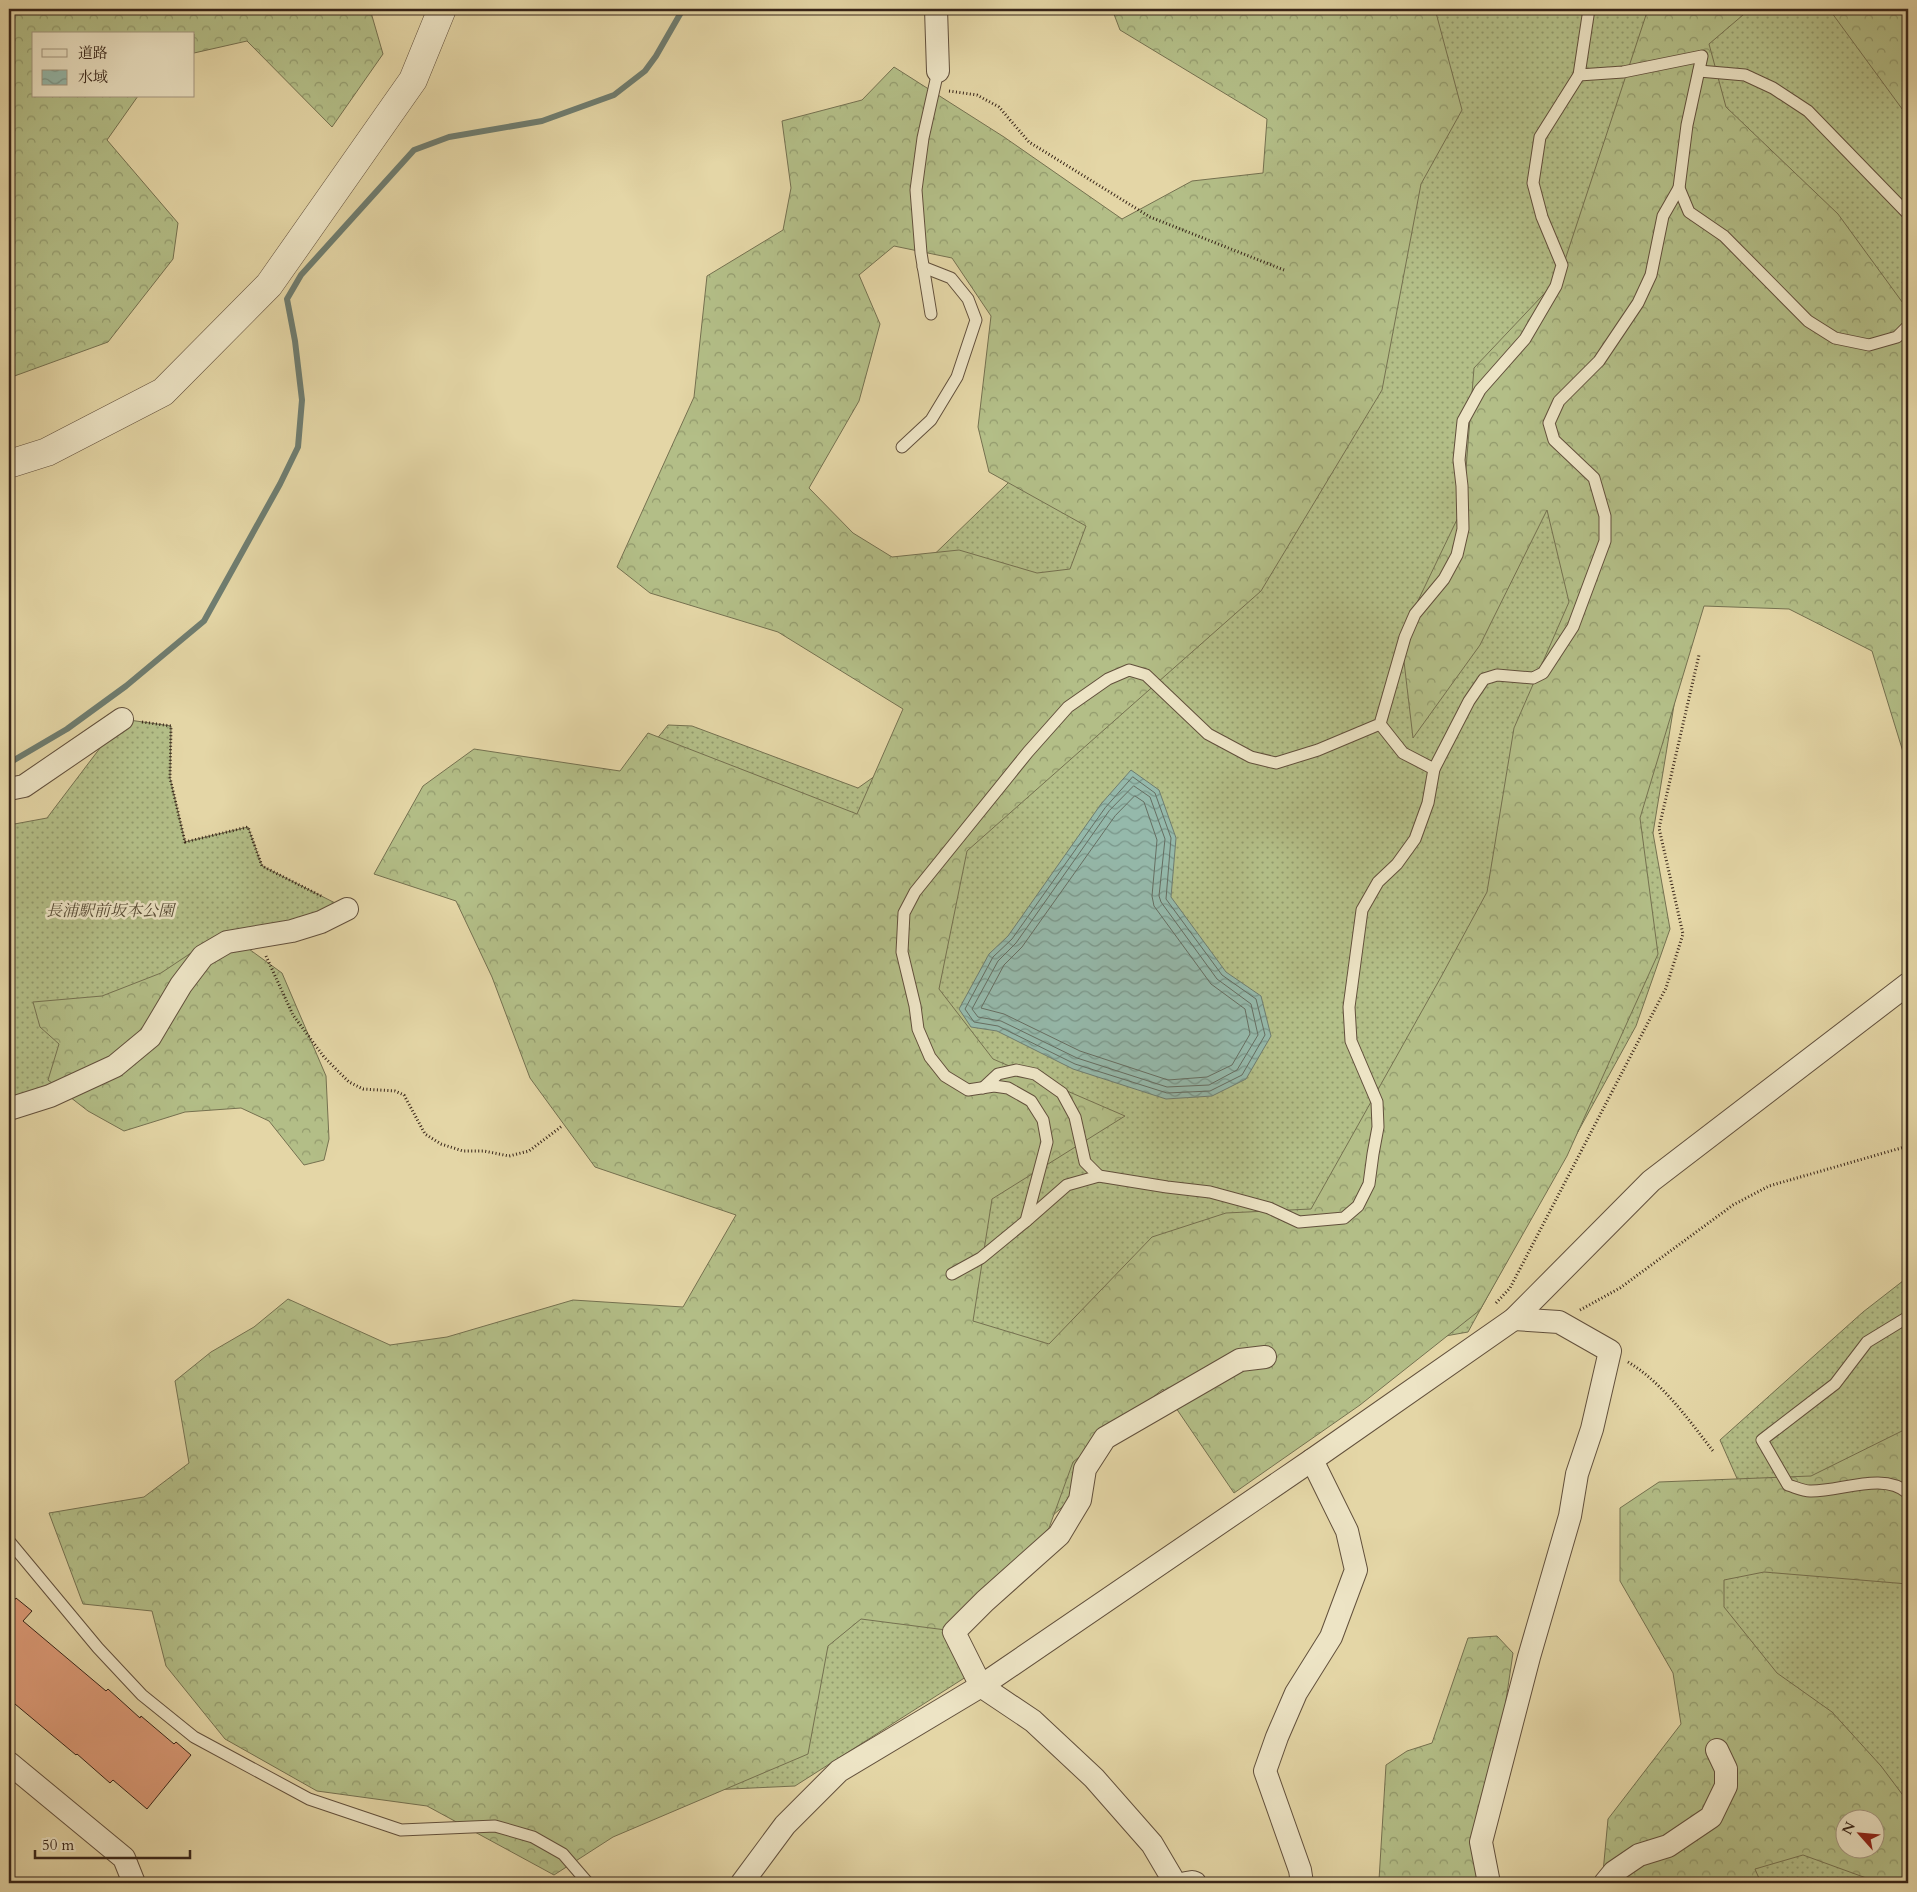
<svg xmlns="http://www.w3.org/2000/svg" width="1917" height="1892" font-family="Cardo,'Noto Serif JP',serif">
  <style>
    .grass { fill: url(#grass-dots); stroke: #757150; fill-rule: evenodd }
    .forest { fill: url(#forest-crowns); stroke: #757150; fill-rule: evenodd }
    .water { fill: url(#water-waves); stroke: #6f7d70 }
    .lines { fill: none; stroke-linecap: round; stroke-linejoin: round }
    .shore { stroke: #666e62; stroke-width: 1 }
    .stream { stroke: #6f7d70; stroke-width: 6 }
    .building { fill: #dd9b78; stroke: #372418 }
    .service-casing { stroke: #62503c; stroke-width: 13 }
    .minor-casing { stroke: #62503c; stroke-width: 24 }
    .tertiary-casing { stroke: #62503c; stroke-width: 29 }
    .path { stroke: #372418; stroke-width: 3; stroke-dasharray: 1 2.5; stroke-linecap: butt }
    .service { stroke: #ede4c5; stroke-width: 11 }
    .minor { stroke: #ede4c5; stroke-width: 22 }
    .tertiary { stroke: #ede4c5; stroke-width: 28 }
    .labels { text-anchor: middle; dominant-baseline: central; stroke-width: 5; stroke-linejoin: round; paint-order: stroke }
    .park-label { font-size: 16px; font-style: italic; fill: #564a34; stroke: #ede4c5 }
  </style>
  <defs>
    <pattern id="grass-dots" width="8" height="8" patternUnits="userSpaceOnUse" patternTransform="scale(1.25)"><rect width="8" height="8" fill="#b3be87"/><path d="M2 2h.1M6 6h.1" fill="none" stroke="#929a6d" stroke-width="1.8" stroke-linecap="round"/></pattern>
    <pattern id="forest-crowns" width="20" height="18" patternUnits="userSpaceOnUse" patternTransform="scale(1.25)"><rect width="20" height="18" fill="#b3be87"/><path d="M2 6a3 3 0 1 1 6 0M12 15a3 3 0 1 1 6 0" fill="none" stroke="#929a6d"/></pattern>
    <pattern id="water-waves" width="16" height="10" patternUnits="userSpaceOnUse" patternTransform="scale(1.25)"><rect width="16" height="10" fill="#95b9ab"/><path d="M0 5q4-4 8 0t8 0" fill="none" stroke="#7a968a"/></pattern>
  </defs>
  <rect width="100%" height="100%" fill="#e4d6a6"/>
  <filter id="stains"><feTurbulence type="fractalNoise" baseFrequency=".004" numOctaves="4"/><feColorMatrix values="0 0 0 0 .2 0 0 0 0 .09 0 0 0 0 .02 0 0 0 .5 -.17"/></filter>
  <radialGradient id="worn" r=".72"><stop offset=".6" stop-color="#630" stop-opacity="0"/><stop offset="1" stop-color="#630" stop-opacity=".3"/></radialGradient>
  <g class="grass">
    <path d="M1350 9H1908V403L1688 620 1653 833 1670 929 1636 1026 1468 1332 1389 1346 1243 1348 1095 1425 1070 1500 942 1615 969 1675 795 1786 646 1793 817 1423 637 818 643 756 668 725 692 726 858 788 933 735 917 571 1065 428 1302 277Z"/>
    <path d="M122 719 171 726 170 778 185 842 248 827 262 866 347 909 227 942 150 1037 9 1109V825L47 818Z"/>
    <path d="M1908 1277V1883H1730L1709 1551 1758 1526 1720 1440 1863 1312ZM1844 1820H1874V1850H1844Z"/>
  </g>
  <g class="forest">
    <path d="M9 9H370L383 54 332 127 247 41 194 53V34H34V96H138L107 140 178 223 173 259 108 342 9 378Z"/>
    <path d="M1112 9H1435L1462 110 1421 184 1382 390 1261 591 967 851 939 989 993 1059 1125 1116 992 1199 973 1321 1049 1344 1152 1237 1226 1213 1311 1209 1441 977 1487 892 1514 728 1569 602 1547 510 1480 645 1413 738 1401 636 1463 507 1474 368 1559 278 1648 9H1750L1709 44 1726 107 1838 214 1908 310V768L1872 651 1789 609 1704 606 1640 818 1658 954 1567 1156 1480 1310 1360 1405 1234 1493 1163 1389 1073 1462 1049 1528 946 1630 861 1619 828 1646 808 1754 613 1837 554 1875 427 1806 317 1791 225 1739 166 1666 152 1611 83 1604 49 1513 144 1497 189 1463 175 1381 211 1352 254 1327 288 1299 390 1345 447 1337 573 1300 683 1307 736 1215 595 1167 530 1078 492 977 456 901 374 874 423 786 474 749 620 771 648 733 857 814 903 709 778 632 650 593 617 567 694 397 707 276 783 230 791 188 782 121 862 100 894 67 1004 137 1122 219 1192 181 1263 173 1267 119 1120 30ZM894 246 952 258 991 316 978 427 989 472 1086 526 1070 569 1037 573 959 550 892 557 853 533 809 488 859 401 880 324 859 275Z"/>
    <path d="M1829 9H1908V117Z"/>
    <path d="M224 931 282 973 326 1076 329 1139 324 1160 304 1165 269 1121 241 1108 185 1112 124 1131 88 1111 48 1080 59 1044 40 1027 33 1002 102 996 161 973Z"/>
    <path d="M1908 1428V1584L1764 1572 1724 1580V1607L1777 1673 1832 1712 1881 1766 1908 1802V1883H1880L1803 1855 1755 1869 1761 1883H1602L1608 1819 1681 1724 1673 1673 1620 1581V1508L1659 1482 1811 1476ZM1844 1820H1874V1850H1844Z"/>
    <path d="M1497 1636 1513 1653 1479 1883H1376L1379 1880 1386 1765 1407 1751 1432 1743 1468 1638Z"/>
  </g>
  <path class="water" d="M1131 770 1159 790 1176 838 1171 897 1226 972 1261 996 1271 1036 1246 1079 1212 1096 1166 1099 1073 1069 997 1031 971 1027 959 1009 989 954 1008 936 1101 804Z"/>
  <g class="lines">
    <g class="shore">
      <path d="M1133 777 1155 793 1171 838 1166 899 1222 975 1256 999 1265 1035 1242 1075 1210 1091 1167 1093 1075 1064 998 1026 974 1022 965 1009 993 957 1012 939 1105 808Z"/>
      <path d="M1134 786 1150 797 1165 839 1159 896 1161 902 1217 979 1251 1004 1258 1035 1237 1070 1209 1085 1167 1087 1077 1058 1001 1021 978 1017 972 1009 998 961 1016 943 1109 811Z"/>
      <path d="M1135 796 1144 802 1157 840 1152 896 1154 906 1211 984 1245 1009 1250 1034 1232 1065 1207 1077 1168 1080 1080 1051 1004 1014 981 1008 1004 965 1022 947 1115 816Z"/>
    </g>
    <path class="stream" d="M9 763 67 729 126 686 204 621 280 484 298 447 302 400 295 341 287 299 301 275 414 150 449 137 542 121 614 95 645 71 656 56 683 9"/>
  </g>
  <path class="building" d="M16 1598 32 1611 23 1621 106 1691 108 1689 140 1718 141 1716 174 1744 176 1742 191 1755 147 1809 113 1780 110 1783 77 1754 76 1755 9 1699V1607Z"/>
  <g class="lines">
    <defs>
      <g id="service">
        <path d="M1699 71 1745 75 1773 88 1808 111 1908 214"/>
        <path d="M1579 75 1623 72 1702 56 1687 125 1679 188 1689 212 1724 236 1808 321 1835 338 1869 345 1897 337 1908 326"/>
        <path d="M931 314 921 253 916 190 923 138 938 71"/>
        <path d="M902 447 931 420 957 377 976 320 968 299 951 278 923 267"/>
        <path d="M1380 724 1403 753 1434 769"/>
        <path d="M983 1088 998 1074 1016 1070 1035 1074 1062 1093 1075 1117 1085 1162 1099 1176"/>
        <path d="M1026 1221 1067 1185 1099 1176 1167 1187 1210 1192 1269 1208 1299 1222 1344 1218 1358 1206 1369 1184 1373 1154 1378 1127 1377 1102 1351 1041 1349 1007 1362 910 1378 882 1397 864 1415 839 1428 803 1434 769 1469 701 1484 679 1497 675 1533 678 1543 673 1573 627 1605 541V516L1594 478 1554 440 1549 423 1559 401 1599 361 1638 303 1651 275 1663 216 1679 188"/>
        <path d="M952 1274 981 1258 1026 1221 1047 1142 1043 1120 1031 1101 1008 1088 994 1086 968 1090 945 1076 930 1057 918 1029 915 1006 902 952 904 913 915 892 1028 752 1068 707 1108 679 1129 670 1146 675 1208 734 1251 757 1276 763 1318 750 1380 724 1405 637 1415 614 1444 579 1457 555 1463 529 1462 486 1459 460 1463 421 1480 390 1525 339 1556 286 1562 265 1542 217 1533 183 1540 137 1579 75 1589 9"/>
        <path d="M1908 1317 1867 1342 1835 1384 1762 1440 1788 1485C1795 1487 1803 1491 1810 1491 1840 1492 1883 1471 1908 1493"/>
        <path d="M9 1541 98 1648 142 1695 194 1737 309 1799 401 1830 495 1826 533 1837 563 1854 588 1883"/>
      </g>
      <g id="minor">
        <path d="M936 9 938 71"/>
        <path d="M9 789 24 786 122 719"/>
        <path d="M9 1109 50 1096 115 1066 150 1037 181 985 203 956 227 942 292 931 321 922 347 909"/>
        <path d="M9 1763 124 1858 134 1883"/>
        <path d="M742 1883 785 1825 839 1771 981 1686 1312 1460 1514 1319 1651 1181 1908 984"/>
        <path d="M1175 1883 1152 1844 1094 1778 1033 1721 981 1686 954 1632 985 1601 1059 1535 1080 1500 1085 1469 1105 1438 1240 1360 1265 1357"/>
        <path d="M1186 1883 1192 1882 1195 1883"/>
        <path d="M1302 1883 1300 1870 1265 1771 1277 1737 1296 1693 1331 1637 1356 1570 1347 1531 1312 1460"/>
        <path d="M1489 1883 1481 1842 1529 1657 1570 1516 1577 1474 1592 1429 1610 1351 1559 1322 1514 1319"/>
        <path d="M1605 1883 1614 1872 1639 1855 1668 1846 1711 1817 1726 1786V1769L1717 1750"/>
      </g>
      <path id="tertiary" d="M9 464 47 452 163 392 269 285 413 80 442 9"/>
    </defs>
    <use href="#service" class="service-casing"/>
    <use href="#minor" class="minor-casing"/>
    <use href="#tertiary" class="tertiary-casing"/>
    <g class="path">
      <path d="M949 91 977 95 999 107 1029 142 1150 217 1284 270"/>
      <path d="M142 722 171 726 170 778 185 842 248 827 262 866 323 897"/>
      <path d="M266 956 293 1015 324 1057 349 1082 363 1089 395 1091 404 1095 425 1134 441 1144 463 1151H484L509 1156 529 1151 562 1126"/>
      <path d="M1496 1303 1510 1288 1666 988 1683 934 1659 828 1699 655"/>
      <path d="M1580 1310 1620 1288 1733 1205 1769 1186 1908 1146"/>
      <path d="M1628 1362C1663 1383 1688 1419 1713 1451"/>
    </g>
    <use href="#service" class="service"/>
    <use href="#minor" class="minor"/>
    <use href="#tertiary" class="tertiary"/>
  </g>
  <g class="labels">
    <g class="park-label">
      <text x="110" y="911">長浦駅前坂本公園</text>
    </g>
  </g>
  <rect width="1917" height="1892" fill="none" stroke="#e4d6a6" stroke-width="30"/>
  <rect x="10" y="10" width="1897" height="1872" fill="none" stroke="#372418" stroke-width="2.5"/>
  <rect x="15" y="15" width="1887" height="1862" fill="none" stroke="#372418"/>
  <rect x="32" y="32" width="162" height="65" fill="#ede4c5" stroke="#a49780"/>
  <rect x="42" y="49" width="25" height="8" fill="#ede4c5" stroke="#a49780"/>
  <text x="78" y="58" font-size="15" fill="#372418">道路</text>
  <rect x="42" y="70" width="25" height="15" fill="url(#water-waves)" stroke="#a49780"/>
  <text x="78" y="82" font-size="15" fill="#372418">水域</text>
  <g transform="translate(1860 1834) rotate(297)"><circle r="24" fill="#ede4c5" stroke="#a49780"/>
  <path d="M0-4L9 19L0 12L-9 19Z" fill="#8f2418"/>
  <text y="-8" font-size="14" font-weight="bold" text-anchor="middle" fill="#372418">N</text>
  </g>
  <path d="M35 1850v8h155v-8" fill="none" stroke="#372418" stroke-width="2.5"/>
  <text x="42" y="1850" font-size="15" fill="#372418" stroke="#ede4c5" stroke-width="4" paint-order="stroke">50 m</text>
  <rect width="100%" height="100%" filter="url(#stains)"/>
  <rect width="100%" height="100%" fill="url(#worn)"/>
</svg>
